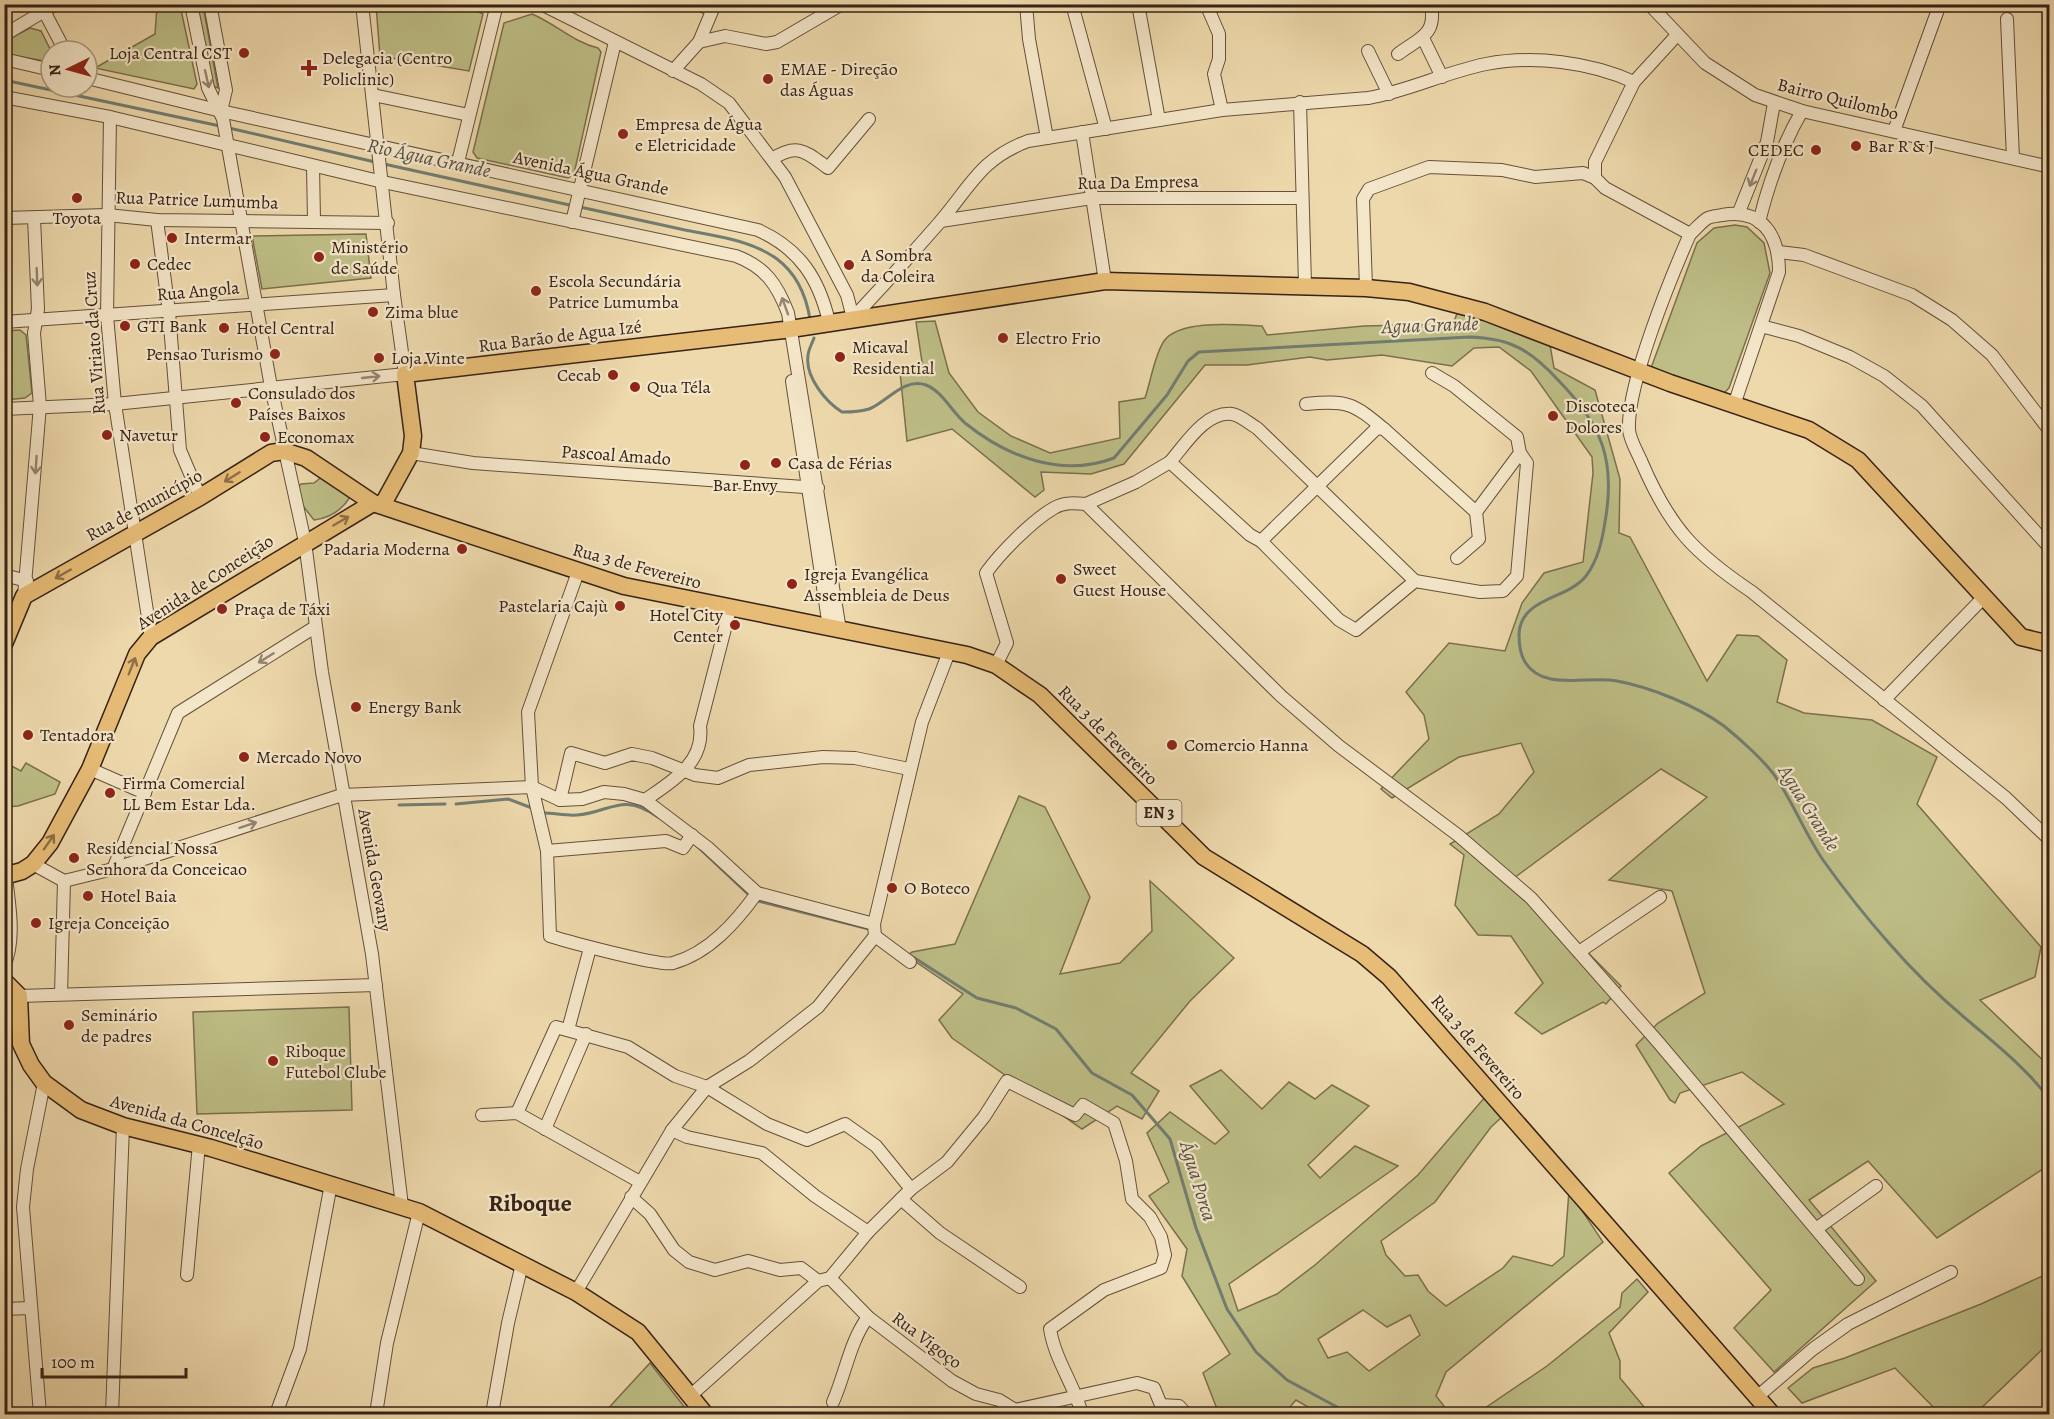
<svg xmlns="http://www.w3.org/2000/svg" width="2054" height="1419" font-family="Alegreya,serif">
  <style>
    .green { fill: #bebe86; stroke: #7a704e; stroke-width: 1.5; fill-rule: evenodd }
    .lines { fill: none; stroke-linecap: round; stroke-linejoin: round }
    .stream { stroke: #727d72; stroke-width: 3 }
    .minor-casing { stroke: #64503c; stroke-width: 14 }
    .major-casing { stroke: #362216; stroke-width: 19 }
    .minor { stroke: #f4e6c9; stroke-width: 12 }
    .major { stroke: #e7bc76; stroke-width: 16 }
    .oneway { stroke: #958470 }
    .oneway2 { stroke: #8e6f46 }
    .poi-dot { fill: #8f2418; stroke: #f4e6c9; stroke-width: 2 }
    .labels { text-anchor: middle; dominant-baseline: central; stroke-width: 4.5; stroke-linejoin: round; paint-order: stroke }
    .shield { fill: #f4e6c9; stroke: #6f5d4c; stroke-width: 1.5 }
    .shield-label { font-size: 16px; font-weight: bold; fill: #362216 }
    .poi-label { font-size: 18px; fill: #362216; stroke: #f4e6c9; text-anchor: start }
    .street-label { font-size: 18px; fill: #362216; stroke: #f4e6c9 }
    .water-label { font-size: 20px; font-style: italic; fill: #544f44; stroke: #f4e6c9 }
    .district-label { font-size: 24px; font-weight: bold; fill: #362216; stroke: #f4e6c9 }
  </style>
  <rect width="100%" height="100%" fill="#eed9ac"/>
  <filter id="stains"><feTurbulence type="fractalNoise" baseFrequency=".00333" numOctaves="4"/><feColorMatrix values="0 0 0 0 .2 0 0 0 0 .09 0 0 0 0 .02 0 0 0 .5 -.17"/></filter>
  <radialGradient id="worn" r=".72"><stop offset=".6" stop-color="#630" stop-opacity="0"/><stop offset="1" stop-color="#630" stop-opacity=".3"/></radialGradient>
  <g class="green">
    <path d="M157 5H180L197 84 194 89 95 68 155 34Z"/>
    <path d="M197 5H203L218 88 213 86Z"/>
    <path d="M376 5H466L483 14 469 71 380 56Z"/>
    <path d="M532 14C556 24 573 42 598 48L601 52 574 174 568 178 477 158 473 152 504 23Z"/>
    <path d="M30 28 41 31 51 51 50 62 11 55 5 51 7 40Z"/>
    <path d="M1735 225 1747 227 1764 243 1770 273 1729 388 1724 393 1651 368 1697 243 1714 228Z"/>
    <path d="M366 234 371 278 262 289 252 236Z"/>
    <path d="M1461 303 1550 345 1554 368 1595 390 1620 479 1619 533 1630 537 1707 681 1737 635 1758 636 1787 660 1777 702 1804 713 1872 720 1937 757 1917 804 2041 947 2035 977 1980 1000 2049 1066V1165L1937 1238 1868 1161 1809 1200 1876 1281 1774 1372 1734 1328 1771 1290 1669 1173 1701 1146 1784 1104 1742 1072 1680 1093 1675 1103 1670 1100 1636 1045 1658 1023 1705 993 1672 891 1609 880 1707 797 1661 769 1514 878 1621 986 1606 1004 1603 1002 1542 1034 1515 1013 1543 983 1511 936 1478 935 1455 905 1464 855 1450 844 1499 814 1534 772 1521 743 1459 757 1392 798 1381 789 1429 739 1424 715 1406 692 1449 643 1505 651 1522 603 1544 573 1583 562 1593 473 1592 457 1531 371 1499 347 1474 348 1452 366 1382 355 1327 360 1310 357 1247 365H1205L1124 464 1091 474 1041 472 1044 490 1035 497 952 429 907 441 900 372 922 362 916 322 935 321 949 373 978 412 1011 436 1050 453 1120 438 1119 402 1145 398C1151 381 1154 356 1164 341 1180 319 1238 325 1262 326L1267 335 1364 326 1453 324Z"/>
    <path d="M20 330 26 335 32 393 25 398 5 400V331Z"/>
    <path d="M324 475 350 497C342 510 330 518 314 520L300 502 298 487 301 484 314 483Z"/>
    <path d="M4 762 21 771 26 763 60 782 55 794 18 806 5 807Z"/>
    <path d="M1019 796 1045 807 1090 897 1060 974 1120 963 1152 931 1150 881 1234 958 1190 1001 1131 1073 1159 1091 1142 1119 1117 1106 1082 1129 952 1038 939 1020 963 994 907 956 912 952 955 944Z"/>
    <path d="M349 1007 352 1110 197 1114 193 1012Z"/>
    <path d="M1221 1070 1262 1109 1289 1082 1315 1099 1332 1085 1369 1106 1308 1165 1320 1178 1355 1146 1398 1166 1229 1284 1238 1311 1277 1294 1315 1265 1418 1175 1485 1097 1503 1116 1491 1127 1435 1202 1381 1241 1386 1255 1405 1276 1418 1275 1428 1291 1446 1306 1503 1268 1513 1256 1552 1266 1564 1256 1569 1191 1603 1242 1446 1372 1436 1396 1447 1410H1482L1547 1366 1620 1307 1622 1293 1637 1279 1648 1292 1609 1333 1620 1361V1378L1650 1414H1320L1296 1400 1284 1414H1219L1203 1373 1230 1354 1182 1276 1187 1249 1149 1196 1169 1182 1147 1133 1170 1112 1215 1144 1229 1132 1190 1086ZM1363 1310 1387 1327 1410 1315 1420 1335 1369 1371 1347 1352 1328 1358 1318 1339Z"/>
    <path d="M2049 1273V1343L1975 1414H1940L1895 1368 1802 1403 1788 1388 1813 1368 1845 1358 1981 1304Z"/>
    <path d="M650 1363 690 1414H603Z"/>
  </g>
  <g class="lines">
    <g class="stream">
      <path d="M4 80 220 126"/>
      <path d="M229 128 375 162"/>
      <path d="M384 164 574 206"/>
      <path d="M580 207C615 215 650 222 685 230 716 236 751 240 777 259 797 274 806 295 810 319"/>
      <path d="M814 338C812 344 808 350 808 356 805 377 826 402 842 412 851 412 860 412 869 409 887 402 904 377 926 385 942 391 952 412 965 423 1007 457 1062 478 1114 458L1167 395 1188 361 1199 352 1469 337C1512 338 1531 351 1559 381 1602 425 1616 461 1605 522 1602 541 1598 560 1586 576 1567 600 1521 597 1519 634 1519 643 1520 654 1525 662 1543 692 1589 675 1617 681 1650 687 1697 706 1724 726 1739 738 1767 763 1777 779 1794 805 1806 835 1823 860 1843 888 1865 916 1888 942 1913 971 1942 999 1971 1023 1999 1047 2028 1070 2050 1100"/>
      <path d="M456 804 508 799 532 808"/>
      <path d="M399 805 445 804"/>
      <path d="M543 813C554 813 566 816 577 815 610 813 621 791 658 817"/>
      <path d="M698 847 749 895"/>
      <path d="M758 901 869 929"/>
      <path d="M913 957 977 998 1016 1008 1056 1029 1092 1073 1132 1095 1170 1139 1196 1228 1227 1309 1256 1352 1287 1380 1350 1414"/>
    </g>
    <defs>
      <g id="minor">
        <path d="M191 4 208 88 223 119 271 387 305 542 322 672 372 954 402 1206"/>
        <path d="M210 4 226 90 221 111"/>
        <path d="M541 4 701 84 729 103 785 177 847 295 853 318"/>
        <path d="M698 4 712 10"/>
        <path d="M1026 4 1029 39 1047 138"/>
        <path d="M1072 4 1106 129"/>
        <path d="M1138 4 1159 120"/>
        <path d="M1206 4 1219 34V59L1214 74 1222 110"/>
        <path d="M1649 4 1705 63 1755 95 1802 111 2050 167"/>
        <path d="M44 11 65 51"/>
        <path d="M2007 19 2013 158"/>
        <path d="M4 35 56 4"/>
        <path d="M1677 35 1634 82 1595 162V178L1605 188 1690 234"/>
        <path d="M1423 38 1442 77"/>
        <path d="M699 42 725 36 766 44 777 42 842 4"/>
        <path d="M1368 51 1389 94"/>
        <path d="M1398 54C1419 38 1437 36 1431 4"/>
        <path d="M4 59 51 70"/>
        <path d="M673 71 699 42 715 4"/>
        <path d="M87 78 221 111 758 230C800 249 819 279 829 322"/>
        <path d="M373 95 469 115"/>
        <path d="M4 97 110 117 383 182 736 256C765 267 777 284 788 313L840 630"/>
        <path d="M1300 102 1305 285"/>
        <path d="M110 117 107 316 115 404 151 637"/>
        <path d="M1894 131 1940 4"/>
        <path d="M1082 132 1105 281"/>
        <path d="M772 159C798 142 806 152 828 168L869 119"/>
        <path d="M458 162 497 4"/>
        <path d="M313 166 314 220"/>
        <path d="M1739 212 1767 142 1774 103"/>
        <path d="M4 218 107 215 157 220 388 223"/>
        <path d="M157 220 169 312 180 450 200 497"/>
        <path d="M941 221 1092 198H1302"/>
        <path d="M572 222 615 42"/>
        <path d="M1759 222C1769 182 1781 147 1802 111"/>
        <path d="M1779 252 1804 255 1912 295 1952 320 1992 355 2050 431"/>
        <path d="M1366 288 1363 199 1369 189 1429 167 1502 170 1535 177 1583 173 1595 178"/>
        <path d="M853 318C882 287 911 255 939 223 971 186 980 159 1028 141L1222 110 1368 98C1408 91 1446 72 1486 64 1534 55 1590 62 1634 82"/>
        <path d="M4 322 394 295"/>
        <path d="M1761 326 1799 336 1850 357 1884 376 1922 406 2050 548"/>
        <path d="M792 381 829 627"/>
        <path d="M1306 404C1347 400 1353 403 1384 429"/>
        <path d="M1734 405 1779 272C1779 235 1762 208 1722 215 1718 216 1712 216 1708 218 1702 221 1696 229 1690 234 1671 277 1627 384 1629 429 1629 439 1638 453 1642 463 1670 528 1694 553 1752 592L2006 798 2050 840"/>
        <path d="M4 409 115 404 405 374 394 295 362 4"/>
        <path d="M411 453 473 463 818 488"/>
        <path d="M1170 462C1185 445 1205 411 1232 414 1240 415 1250 424 1257 428L1415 581"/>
        <path d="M1086 504 1136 482 1170 462 1250 535 1261 541 1377 428 1384 429 1476 512 1520 453 1517 437 1454 386 1432 373"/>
        <path d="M1261 541 1339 620 1356 630 1415 581 1480 592 1503 591 1517 576 1527 463 1520 453"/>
        <path d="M1457 558 1479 539 1476 512"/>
        <path d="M578 572 528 712 532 787 547 851 550 936C566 941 661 967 673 963 709 953 736 922 757 893"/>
        <path d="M4 575 27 581"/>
        <path d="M24 596 40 406 34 333 38 309 34 218"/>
        <path d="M996 665 1007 643 986 573C1000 553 1033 520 1054 508 1064 502 1075 503 1086 504L1281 696 1339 746 1459 836 1531 898 1658 1042 1858 1279"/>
        <path d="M1884 700 1984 597"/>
        <path d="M90 769 145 793"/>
        <path d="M560 800 571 753 605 763 632 754 652 758 695 775 718 778 749 765 823 757 855 758 909 769"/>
        <path d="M645 800C671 782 705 763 700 726L730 609"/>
        <path d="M547 851 666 841 683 848 692 835"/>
        <path d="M33 864 64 881 113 869 342 795 532 787 560 800 582 799 604 792 624 794 645 800 707 847 757 893 874 924"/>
        <path d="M113 869 178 713 315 627"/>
        <path d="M875 936 910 962"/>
        <path d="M1579 952 1660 897"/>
        <path d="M4 966C16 940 9 904 6 877"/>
        <path d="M61 994 64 881"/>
        <path d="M19 996 376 985"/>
        <path d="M568 1030 590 948"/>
        <path d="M517 1113 556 1027 628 1047 675 1076 707 1087 767 1124 807 1140 845 1124 876 1146 911 1189"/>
        <path d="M482 1115 517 1113 640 1182"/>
        <path d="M545 1129 586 1034"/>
        <path d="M672 1130 687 1137 762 1153 815 1196 868 1232"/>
        <path d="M631 1197 650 1214 674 1250 689 1262 715 1270 748 1261 780 1270 801 1268 818 1281"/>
        <path d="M901 1199 940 1233 1020 1287"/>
        <path d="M1816 1229 1876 1186"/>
        <path d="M187 1275 199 1144"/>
        <path d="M830 1278 868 1317 952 1381 976 1394 999 1400 1015 1410"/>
        <path d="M576 1292 672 1130 707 1087 749 1061 818 1007 875 936 874 924 922 722 949 652"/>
        <path d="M4 1309 31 1308"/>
        <path d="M689 1397 818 1281 830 1278 868 1232 911 1189 947 1162 984 1117 1007 1081 1075 1115 1083 1105 1114 1123 1126 1161 1132 1199 1150 1217 1161 1237 1165 1255 1161 1268 1104 1290 1050 1329C1055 1360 1074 1384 1082 1414"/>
        <path d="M1757 1397 1813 1349 1848 1324 1951 1272"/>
        <path d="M833 1402C845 1375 850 1341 868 1317"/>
        <path d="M1015 1410 1137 1383 1154 1388 1161 1405 1179 1406 1186 1414"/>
        <path d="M40 1414 23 1207 27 1169 44 1083"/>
        <path d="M112 1414 123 1126"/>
        <path d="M276 1414 300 1349 331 1184"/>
        <path d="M376 1414 387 1343 419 1212"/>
        <path d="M492 1414 508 1323 522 1264"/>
      </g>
      <g id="major">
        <path d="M383 504 411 453 413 436 405 374 784 330 1105 281 1366 288 1409 292 1485 312 1670 383 1809 430 1858 460 2021 637 2050 644"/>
        <path d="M4 644 24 596 200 497 271 453 284 451 306 458 373 503 624 586 967 655 996 665 1040 695 1204 857 1362 954 1389 977 1772 1414"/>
        <path d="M4 876 22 871 33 864 50 843 90 769 137 654 151 637 373 503"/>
        <path d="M4 981 19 996 21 1044 31 1065 44 1083 81 1110 123 1126 211 1148 419 1212 576 1292 638 1332 705 1414"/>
      </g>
    </defs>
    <use href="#minor" class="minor-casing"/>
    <use href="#major" class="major-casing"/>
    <use href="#minor" class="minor"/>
    <use href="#major" class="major"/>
  </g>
  <defs><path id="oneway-shaft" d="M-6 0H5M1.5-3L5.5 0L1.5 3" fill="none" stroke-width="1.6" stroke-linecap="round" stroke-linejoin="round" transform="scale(1.5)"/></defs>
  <g class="oneway">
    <use href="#oneway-shaft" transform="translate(207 79) rotate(77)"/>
    <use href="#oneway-shaft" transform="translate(1753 178) rotate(112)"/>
    <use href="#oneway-shaft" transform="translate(37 277) rotate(88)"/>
    <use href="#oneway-shaft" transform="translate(785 306) rotate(-110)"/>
    <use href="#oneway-shaft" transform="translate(371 377) rotate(-6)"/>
    <use href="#oneway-shaft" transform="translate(36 465) rotate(94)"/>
    <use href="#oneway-shaft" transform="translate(266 658) rotate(148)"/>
    <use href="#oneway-shaft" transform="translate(248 825) rotate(-18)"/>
  </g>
  <g class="oneway2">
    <use href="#oneway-shaft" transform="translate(232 477) rotate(148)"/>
    <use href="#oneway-shaft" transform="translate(341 521) rotate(-30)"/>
    <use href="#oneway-shaft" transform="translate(63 574) rotate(150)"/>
    <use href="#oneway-shaft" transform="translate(132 666) rotate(-68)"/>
    <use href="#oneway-shaft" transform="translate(49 842) rotate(-55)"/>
  </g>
  <g class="poi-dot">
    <circle cx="244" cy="53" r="6"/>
    <path d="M306 59h6v6h6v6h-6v6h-6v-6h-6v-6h6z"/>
    <circle cx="768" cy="79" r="6"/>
    <circle cx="623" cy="134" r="6"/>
    <circle cx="1856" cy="146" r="6"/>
    <circle cx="1816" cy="150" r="6"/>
    <circle cx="77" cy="198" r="6"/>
    <circle cx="172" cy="238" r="6"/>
    <circle cx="319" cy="257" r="6"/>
    <circle cx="135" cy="264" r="6"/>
    <circle cx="849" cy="265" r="6"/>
    <circle cx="536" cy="291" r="6"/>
    <circle cx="373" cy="312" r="6"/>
    <circle cx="125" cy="326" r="6"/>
    <circle cx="224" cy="328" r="6"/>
    <circle cx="1003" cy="338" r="6"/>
    <circle cx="275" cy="354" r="6"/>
    <circle cx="840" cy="357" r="6"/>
    <circle cx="379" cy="358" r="6"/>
    <circle cx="613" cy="375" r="6"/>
    <circle cx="635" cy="387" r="6"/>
    <circle cx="236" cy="403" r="6"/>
    <circle cx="1553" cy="416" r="6"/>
    <circle cx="107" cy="435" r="6"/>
    <circle cx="265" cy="437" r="6"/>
    <circle cx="776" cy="463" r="6"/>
    <circle cx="745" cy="465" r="6"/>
    <circle cx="462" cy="549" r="6"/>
    <circle cx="1061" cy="579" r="6"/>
    <circle cx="792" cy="584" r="6"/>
    <circle cx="620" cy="606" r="6"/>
    <circle cx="222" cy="609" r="6"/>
    <circle cx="735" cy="625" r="6"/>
    <circle cx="356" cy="707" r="6"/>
    <circle cx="28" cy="735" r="6"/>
    <circle cx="1172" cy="745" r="6"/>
    <circle cx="244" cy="757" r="6"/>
    <circle cx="110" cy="793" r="6"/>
    <circle cx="74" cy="858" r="6"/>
    <circle cx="892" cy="888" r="6"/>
    <circle cx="88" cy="896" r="6"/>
    <circle cx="36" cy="923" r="6"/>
    <circle cx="69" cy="1025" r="6"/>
    <circle cx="273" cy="1061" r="6"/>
  </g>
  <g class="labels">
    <rect class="shield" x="1136.5" y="800" width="45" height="26" rx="4.5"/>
    <g class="shield-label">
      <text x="1159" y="813">EN 3</text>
    </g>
    <g class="poi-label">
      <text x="232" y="53" text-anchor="end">Loja Central CST</text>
      <text x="322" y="58">Delegacia (Centro<tspan x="322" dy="21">Policlinic)</tspan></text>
      <text x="780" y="69">EMAE - Direção<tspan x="780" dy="21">das Águas</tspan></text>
      <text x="635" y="124">Empresa de Água<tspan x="635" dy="21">e Eletricidade</tspan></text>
      <text x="1868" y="146">Bar R &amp; J</text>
      <text x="1804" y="150" text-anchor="end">CEDEC</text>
      <text x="77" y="218" text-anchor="middle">Toyota</text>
      <text x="184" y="238">Intermar</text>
      <text x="331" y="247">Ministério<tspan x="331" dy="21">de Saúde</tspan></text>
      <text x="861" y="255">A Sombra<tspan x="861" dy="21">da Coleira</tspan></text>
      <text x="147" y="264">Cedec</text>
      <text x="548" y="281">Escola Secundária<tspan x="548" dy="21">Patrice Lumumba</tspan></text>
      <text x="385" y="312">Zima blue</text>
      <text x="137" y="326">GTI Bank</text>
      <text x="236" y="328">Hotel Central</text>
      <text x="1015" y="338">Electro Frio</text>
      <text x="852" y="347">Micaval<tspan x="852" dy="21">Residential</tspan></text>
      <text x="263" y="354" text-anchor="end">Pensao Turismo</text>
      <text x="391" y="358">Loja Vinte</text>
      <text x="601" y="375" text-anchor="end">Cecab</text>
      <text x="647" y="387">Qua Téla</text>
      <text x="248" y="393">Consulado dos<tspan x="248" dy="21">Países Baixos</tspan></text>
      <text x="1565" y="406">Discoteca<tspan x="1565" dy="21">Dolores</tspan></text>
      <text x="119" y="435">Navetur</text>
      <text x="277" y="437">Economax</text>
      <text x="788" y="463">Casa de Férias</text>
      <text x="745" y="485" text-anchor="middle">Bar Envy</text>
      <text x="450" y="549" text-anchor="end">Padaria Moderna</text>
      <text x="1073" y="569">Sweet<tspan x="1073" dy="21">Guest House</tspan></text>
      <text x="804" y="574">Igreja Evangélica<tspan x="804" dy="21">Assembleia de Deus</tspan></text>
      <text x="608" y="606" text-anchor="end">Pastelaria Cajù</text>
      <text x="234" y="609">Praça de Táxi</text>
      <text x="723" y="615" text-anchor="end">Hotel City<tspan x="723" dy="21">Center</tspan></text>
      <text x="368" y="707">Energy Bank</text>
      <text x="40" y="735">Tentadora</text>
      <text x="1184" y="745">Comercio Hanna</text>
      <text x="256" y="757">Mercado Novo</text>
      <text x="122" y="783">Firma Comercial<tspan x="122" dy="21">LL Bem Estar Lda.</tspan></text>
      <text x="86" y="848">Residencial Nossa<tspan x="86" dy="21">Senhora da Conceicao</tspan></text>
      <text x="904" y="888">O Boteco</text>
      <text x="100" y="896">Hotel Baia</text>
      <text x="48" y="923">Igreja Conceição</text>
      <text x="81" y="1015">Seminário<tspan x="81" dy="21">de padres</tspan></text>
      <text x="285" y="1051">Riboque<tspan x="285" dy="21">Futebol Clube</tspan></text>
    </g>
    <g class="street-label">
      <text transform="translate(1838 99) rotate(14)">Bairro Quilombo</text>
      <text transform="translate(591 173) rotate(12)">Avenida Água Grande</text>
      <text transform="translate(1138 182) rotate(-1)">Rua Da Empresa</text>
      <text transform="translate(197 200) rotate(2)">Rua Patrice Lumumba</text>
      <text transform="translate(198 291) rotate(-5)">Rua Angola</text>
      <text transform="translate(560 336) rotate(-7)">Rua Barão de Agua Izé</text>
      <text transform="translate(94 343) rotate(-94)">Rua Viriato da Cruz</text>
      <text transform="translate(616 455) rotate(4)">Pascoal Amado</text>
      <text transform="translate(144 505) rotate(-29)">Rua de município</text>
      <text transform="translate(637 566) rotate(15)">Rua 3 de Fevereiro</text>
      <text transform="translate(205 582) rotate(-33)">Avenida de Conceição</text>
      <text transform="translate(1108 735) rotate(45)">Rua 3 de Fevereiro</text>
      <text transform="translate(375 870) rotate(80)">Avenida Geovany</text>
      <text transform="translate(1478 1047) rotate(49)">Rua 3 de Fevereiro</text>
      <text transform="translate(187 1122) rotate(16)">Avenida da Concelção</text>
      <text transform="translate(927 1340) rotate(37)">Rua Vigoço</text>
    </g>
    <g class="water-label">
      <text transform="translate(429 158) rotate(12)">Rio Água Grande</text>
      <text transform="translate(1430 325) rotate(-2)">Agua Grande</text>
      <text transform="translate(1809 808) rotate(58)">Agua Grande</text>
      <text transform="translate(1198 1181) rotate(73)">Água Porca</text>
    </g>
    <g class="district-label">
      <text x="530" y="1203">Riboque</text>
    </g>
  </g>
  <rect width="2054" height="1419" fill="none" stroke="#eed9ac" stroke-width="24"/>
  <rect x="6" y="6" width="2042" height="1407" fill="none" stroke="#362216" stroke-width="3"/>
  <rect x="12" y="12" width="2030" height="1395" fill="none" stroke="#362216" stroke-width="1.5"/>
  <g transform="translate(69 69) rotate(265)"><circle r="28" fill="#f4e6c9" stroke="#a89881" stroke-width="1.5"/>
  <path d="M0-4.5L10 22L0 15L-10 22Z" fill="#8f2418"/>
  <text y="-9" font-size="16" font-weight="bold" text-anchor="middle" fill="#362216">N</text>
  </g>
  <path d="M42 1368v9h144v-9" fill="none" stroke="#362216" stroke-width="3"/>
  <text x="51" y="1368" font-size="18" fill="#362216" stroke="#f4e6c9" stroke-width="4.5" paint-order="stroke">100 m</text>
  <rect width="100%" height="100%" filter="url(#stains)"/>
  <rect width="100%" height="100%" fill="url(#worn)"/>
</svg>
